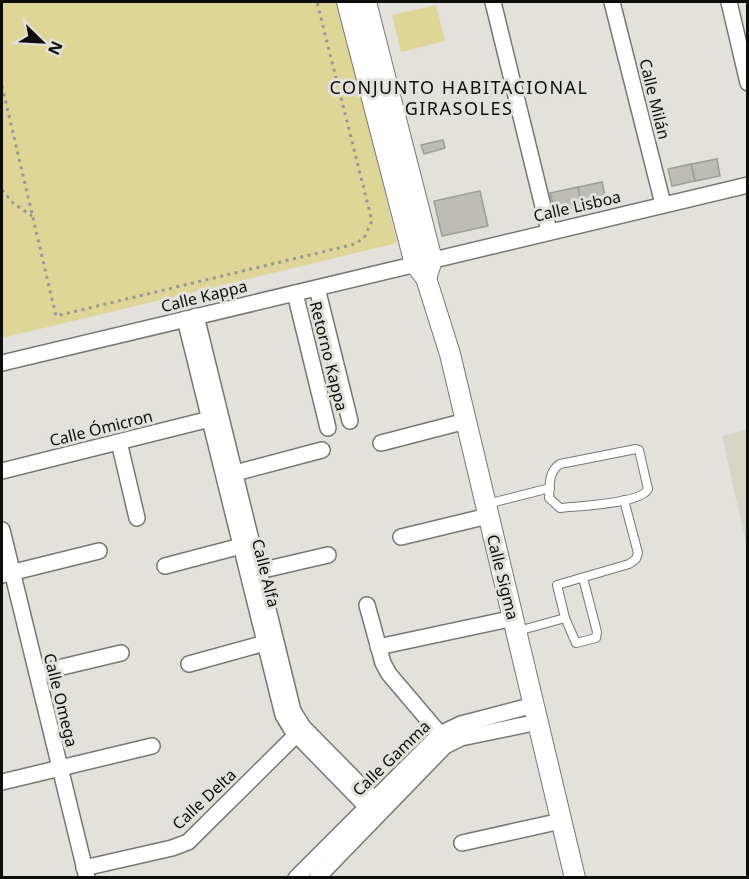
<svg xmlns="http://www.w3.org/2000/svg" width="749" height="879" font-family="'Noto Sans',sans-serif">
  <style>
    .built { fill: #d6d5c8 }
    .green { fill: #ddd696 }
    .building { fill: #bdbcb7; stroke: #9e9e99; stroke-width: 1.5 }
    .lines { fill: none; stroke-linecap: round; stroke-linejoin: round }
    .service-casing { stroke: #787772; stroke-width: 10 }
    .minor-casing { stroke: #787772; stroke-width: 18 }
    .tertiary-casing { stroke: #787772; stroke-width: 22 }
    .path { stroke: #999894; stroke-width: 3; stroke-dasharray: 3 4.5; stroke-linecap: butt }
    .service { stroke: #fff; stroke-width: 8 }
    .minor { stroke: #fff; stroke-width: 15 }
    .tertiary { stroke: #fff; stroke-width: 20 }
    .labels { text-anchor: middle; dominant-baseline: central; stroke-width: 6; stroke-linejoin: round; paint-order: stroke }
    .street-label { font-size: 16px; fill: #0d0d0b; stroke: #e2e1dc }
    .neighbourhood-label { font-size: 18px; letter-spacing: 1.5px; fill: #0d0d0b; stroke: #e2e1dc }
  </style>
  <rect width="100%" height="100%" fill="#e2e1dc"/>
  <path class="built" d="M747 430H748L747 547 722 436Z"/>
  <g class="green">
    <path d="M2 2H339L397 243 2 338Z"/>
    <path d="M436 5 445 41 401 52 392 15Z"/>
  </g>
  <g class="building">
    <path d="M443 140 445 148 424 154 421 145Z"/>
    <path d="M717 159 720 176 695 181 691 164Z"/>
    <path d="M691 164 695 181 672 186 668 169Z"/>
    <path d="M602 182 606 201 582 206 578 187Z"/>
    <path d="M578 187 582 206 555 212 550 193Z"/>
    <path d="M480 191 488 226 442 236 434 201Z"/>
  </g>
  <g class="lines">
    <defs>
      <g id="service">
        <path d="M636 449 639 450 648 489C641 504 577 506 560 508L549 498C550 484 548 472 560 464Z"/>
        <path d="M487 504 550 488"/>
        <path d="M565 618 557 585 629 564 636 559 638 553 624 500"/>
        <path d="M518 631 565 618 576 643 596 638 597 632 583 578"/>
      </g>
      <g id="minor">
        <path d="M493 2 549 231"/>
        <path d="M612 2 663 204"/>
        <path d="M729 2 748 83"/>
        <path d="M317 288 350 421"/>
        <path d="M295 293 328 428"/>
        <path d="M196 316 293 711 303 727 374 799"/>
        <path d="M185 319 283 715 292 730 367 807"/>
        <path d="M2 363 748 185"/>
        <path d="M119 442 137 518"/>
        <path d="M381 443 466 421"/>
        <path d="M2 471 210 419"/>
        <path d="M235 473 322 450"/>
        <path d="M2 530 87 878"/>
        <path d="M401 537 488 516"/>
        <path d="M165 566 241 546"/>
        <path d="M259 571 328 555"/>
        <path d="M2 575 99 551"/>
        <path d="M367 605 383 663 389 674 440 734"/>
        <path d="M378 647 514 618"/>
        <path d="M189 664 265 643"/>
        <path d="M37 673 121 653"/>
        <path d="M2 782 152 746"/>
        <path d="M462 843 561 821"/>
        <path d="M84 868 172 848 188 842 296 735"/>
        <path d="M296 878 440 734 461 724 534 705"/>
        <path d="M317 878 445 746 461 738 538 722"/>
      </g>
      <g id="tertiary">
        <path d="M347 2 415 264 426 278 450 354 575 878"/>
        <path d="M366 2 432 260 426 278"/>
      </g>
    </defs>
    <use href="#service" class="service-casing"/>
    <use href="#minor" class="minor-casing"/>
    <use href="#tertiary" class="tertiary-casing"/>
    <g class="path">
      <path d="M2 86 56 316 355 244 364 238 372 221 317 2"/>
      <path d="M2 190 13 203 32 216"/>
    </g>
    <use href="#service" class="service"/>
    <use href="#minor" class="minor"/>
    <use href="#tertiary" class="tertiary"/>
  </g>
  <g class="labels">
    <g class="street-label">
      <text transform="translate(655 99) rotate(76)">Calle Milán</text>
      <text transform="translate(577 206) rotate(-13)">Calle Lisboa</text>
      <text transform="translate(204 296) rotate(-14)">Calle Kappa</text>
      <text transform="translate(329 356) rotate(76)">Retorno Kappa</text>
      <text transform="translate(101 428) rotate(-14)">Calle Ómicron</text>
      <text transform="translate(266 573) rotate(76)">Calle Alfa</text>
      <text transform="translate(503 577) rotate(76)">Calle Sigma</text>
      <text transform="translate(61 700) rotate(76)">Calle Omega</text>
      <text transform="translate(391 758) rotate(-44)">Calle Gamma</text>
      <text transform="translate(204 799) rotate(-43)">Calle Delta</text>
    </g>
    <g class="neighbourhood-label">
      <text x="459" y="87">CONJUNTO HABITACIONAL<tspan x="459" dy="21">GIRASOLES</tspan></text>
    </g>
  </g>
  <rect width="749" height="879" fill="none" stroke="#0d0d0b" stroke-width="6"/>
  <g transform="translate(42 42) rotate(114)" stroke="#e2e1dc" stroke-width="4.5" paint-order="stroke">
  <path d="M0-4.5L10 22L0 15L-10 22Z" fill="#0d0d0b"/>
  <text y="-9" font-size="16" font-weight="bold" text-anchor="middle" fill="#0d0d0b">N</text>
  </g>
</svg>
